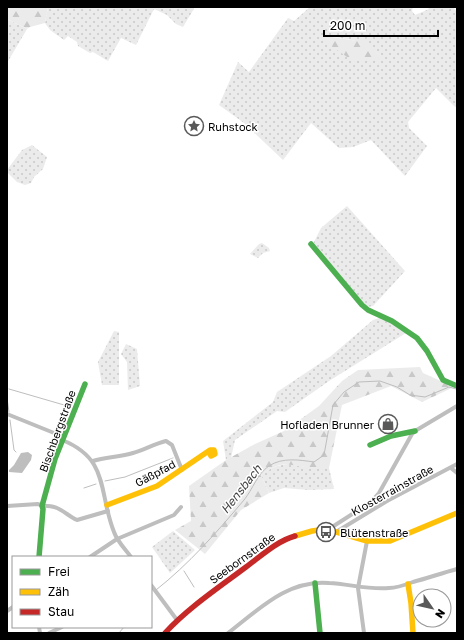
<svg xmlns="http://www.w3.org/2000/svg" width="464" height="640" font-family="'Golos Text',sans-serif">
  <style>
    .grass { fill: url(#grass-dots); fill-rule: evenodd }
    .forest { fill: url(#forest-firs) }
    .water { fill: #bebebe }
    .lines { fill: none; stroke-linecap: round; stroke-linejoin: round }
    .stream { stroke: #bebebe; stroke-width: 1 }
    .street { stroke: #bebebe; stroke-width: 4 }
    .fast { stroke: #4caf50; stroke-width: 5.5 }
    .slow { stroke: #ffc107; stroke-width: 5.5 }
    .jam { stroke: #c62828; stroke-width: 5.5 }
    .labels { text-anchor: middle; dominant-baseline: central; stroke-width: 3; stroke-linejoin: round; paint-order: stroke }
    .poi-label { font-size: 11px; fill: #000; stroke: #fff; text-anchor: start }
    .street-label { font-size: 11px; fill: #000; stroke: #fff }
    .water-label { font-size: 12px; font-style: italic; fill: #434343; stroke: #fff }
  </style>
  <defs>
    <pattern id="grass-dots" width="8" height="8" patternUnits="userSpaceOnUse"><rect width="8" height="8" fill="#ebebeb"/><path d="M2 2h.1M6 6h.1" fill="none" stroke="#c8c8c8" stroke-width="1.8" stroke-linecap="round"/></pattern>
    <pattern id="forest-firs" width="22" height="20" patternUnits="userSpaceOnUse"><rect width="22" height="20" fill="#ebebeb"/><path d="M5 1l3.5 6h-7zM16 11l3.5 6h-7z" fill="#c8c8c8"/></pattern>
  </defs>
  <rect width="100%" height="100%" fill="#fff"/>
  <g class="grass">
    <path d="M48 7H195L183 27 176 24 167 15 154 9 136 45 121 38 108 61 93 52 90 53 78 46 77 42 68 36 64 40 50 30 45 23Z"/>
    <path d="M310 7H413L412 11 415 15 429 9 427 7H453L457 12V106L455 107 436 88 408 122 409 128 427 146 405 176 371 140 353 147 339 148 311 123 283 160 244 123 219 105 238 62 249 72 288 18 294 21ZM326 36C352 40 361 39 381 56Z"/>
    <path d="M7 19 27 29 7 63Z"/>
    <path d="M32 145 47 157 43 169 34 177 31 183 25 185 17 182 7 172V170L22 150Z"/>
    <path d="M347 206 405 271 373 306 367 307 313 244 321 228Z"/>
    <path d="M262 243 269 248 270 251 263 253 258 258 250 254 259 244Z"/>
    <path d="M382 317 406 333 329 381 285 412 277 411 235 440 231 458 226 460 223 441 273 402 277 392 331 356 373 320Z"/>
    <path d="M114 331 119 332V385H102L98 362Z"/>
    <path d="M126 344 137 349 140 386 128 390 127 362 121 354Z"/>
    <path d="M289 464 307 467 329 468 334 489 309 490 284 488 269 493 261 475C270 468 277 465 289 464Z"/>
    <path d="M173 531 195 550 170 573 152 547Z"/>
  </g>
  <g class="forest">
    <path d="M7 7H48L45 23 30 27 27 29 7 19Z"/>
    <path d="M326 36 357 41 369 38V46L381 56 377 61 350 59 327 43 323 38Z"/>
    <path d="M420 367 423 373 454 387 422 402 391 386 342 405 329 468C322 468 314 468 306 467 285 464 280 461 261 475L269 493 241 510 205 554 175 530 191 521 189 486 226 460 255 444 284 431 319 406 342 381 358 370Z"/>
  </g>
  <path class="water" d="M28 452 32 455 31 460 22 473 9 472V470L14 465 21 453Z"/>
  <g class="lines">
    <g class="stream">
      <path d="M9 389 71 407"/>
      <path d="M7 398 9 412"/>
      <path d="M10 420 14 450 16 452"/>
      <path d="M105 481 125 477 173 458"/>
      <path d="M84 488 96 484"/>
      <path d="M184 571 194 587"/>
      <path d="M156 590C189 564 217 532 244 500 253 489 257 474 269 466 282 457 300 460 314 462L324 455 333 405 344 392 359 382 380 381 397 387 410 395 425 397 449 387 456 389"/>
      <path d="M119 633 124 627"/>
    </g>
    <g class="street">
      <path d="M7 414 64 437"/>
      <path d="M62 440C110 459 98 492 114 532 117 541 125 549 131 557"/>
      <path d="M93 461C105 457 120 457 133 453 144 450 154 444 166 441L172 445 182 470"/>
      <path d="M451 468 457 473"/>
      <path d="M7 506 38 504C44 507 51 505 57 508 64 511 70 517 77 520L108 511"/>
      <path d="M329 529 371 502 379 493 412 434 415 431 457 406"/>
      <path d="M336 532 387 501 457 464"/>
      <path d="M90 557 117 539 174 515 181 507"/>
      <path d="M151 585 177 620"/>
      <path d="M7 611 13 607"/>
      <path d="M39 627 40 633"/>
      <path d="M49 633 62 627"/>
      <path d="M228 633C258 610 288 579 329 583 349 584 369 590 389 588 397 588 405 585 413 582 428 578 442 573 457 569"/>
      <path d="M364 633 358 588 367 541"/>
    </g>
    <g class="fast">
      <path d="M311 244 362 305 368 310 392 321 417 338 427 351 443 380 457 386"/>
      <path d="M370 445 391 436 415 431"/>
      <path d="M39 557 43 509 42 506 55 459 85 384"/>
      <path d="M315 583 320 633"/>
    </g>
    <g class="slow">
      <path d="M107 505 157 486 210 450H214L215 454 211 456 209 452"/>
      <path d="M295 536 312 531 326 529 367 541H390L457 513"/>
      <path d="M408 584 411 603 413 633"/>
    </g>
    <path class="jam" d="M165 633C188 608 218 588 246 567 261 556 277 541 295 536"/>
  </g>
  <defs>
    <symbol id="sight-ring" viewBox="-11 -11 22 22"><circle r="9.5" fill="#fff" stroke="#595959" stroke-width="1.5"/><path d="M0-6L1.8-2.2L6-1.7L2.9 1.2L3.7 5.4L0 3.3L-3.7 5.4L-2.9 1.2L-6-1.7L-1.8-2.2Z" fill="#595959"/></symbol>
    <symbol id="shop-ring" viewBox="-11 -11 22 22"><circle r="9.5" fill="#fff" stroke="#595959" stroke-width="1.5"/><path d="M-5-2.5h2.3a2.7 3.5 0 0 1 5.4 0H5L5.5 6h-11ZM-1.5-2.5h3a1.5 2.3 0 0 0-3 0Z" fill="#595959"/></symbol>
    <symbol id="bus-ring" viewBox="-11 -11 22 22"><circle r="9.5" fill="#fff" stroke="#595959" stroke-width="1.5"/><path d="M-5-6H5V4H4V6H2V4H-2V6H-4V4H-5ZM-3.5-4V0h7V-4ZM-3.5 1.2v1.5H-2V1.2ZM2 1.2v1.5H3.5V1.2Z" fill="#595959"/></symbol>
  </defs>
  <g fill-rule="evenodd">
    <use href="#sight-ring" x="183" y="115" width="22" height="22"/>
    <use href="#shop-ring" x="377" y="413" width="22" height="22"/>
    <use href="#bus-ring" x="315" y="521" width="22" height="22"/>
  </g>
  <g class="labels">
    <g class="poi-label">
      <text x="208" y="126">Ruhstock</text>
      <text x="374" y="424" text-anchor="end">Hofladen Brunner</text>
      <text x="340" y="532">Blütenstraße</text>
    </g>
    <g class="street-label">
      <text transform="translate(57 431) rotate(-70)">Bischbergstraße</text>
      <text transform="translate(155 473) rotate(-28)">Gäßpfad</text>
      <text transform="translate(392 490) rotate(-29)">Klosterrainstraße</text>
      <text transform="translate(242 558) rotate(-36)">Seebornstraße</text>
    </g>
    <g class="water-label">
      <text transform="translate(241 489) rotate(-52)">Hensbach</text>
    </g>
  </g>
  <rect width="464" height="640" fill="none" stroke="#000000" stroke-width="16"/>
  <rect x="12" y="556" width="140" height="72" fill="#ffffff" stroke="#999999"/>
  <rect x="20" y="569" width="20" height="6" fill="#4caf50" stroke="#999999"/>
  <text x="48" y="576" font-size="12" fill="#000000">Frei</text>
  <rect x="20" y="589" width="20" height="6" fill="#ffc107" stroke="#999999"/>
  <text x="48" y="596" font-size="12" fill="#000000">Zäh</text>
  <rect x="20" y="609" width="20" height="6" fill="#c62828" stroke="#999999"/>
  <text x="48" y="616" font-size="12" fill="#000000">Stau</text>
  <g transform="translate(432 608) rotate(124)"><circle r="19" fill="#ffffff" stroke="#999999"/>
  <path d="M0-3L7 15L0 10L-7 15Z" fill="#595959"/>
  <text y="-6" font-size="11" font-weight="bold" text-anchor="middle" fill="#000000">N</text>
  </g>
  <path d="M324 30v6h114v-6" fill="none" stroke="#000000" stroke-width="2"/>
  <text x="330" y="30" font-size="12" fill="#000000" stroke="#ffffff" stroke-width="3" paint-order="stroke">200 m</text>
</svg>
